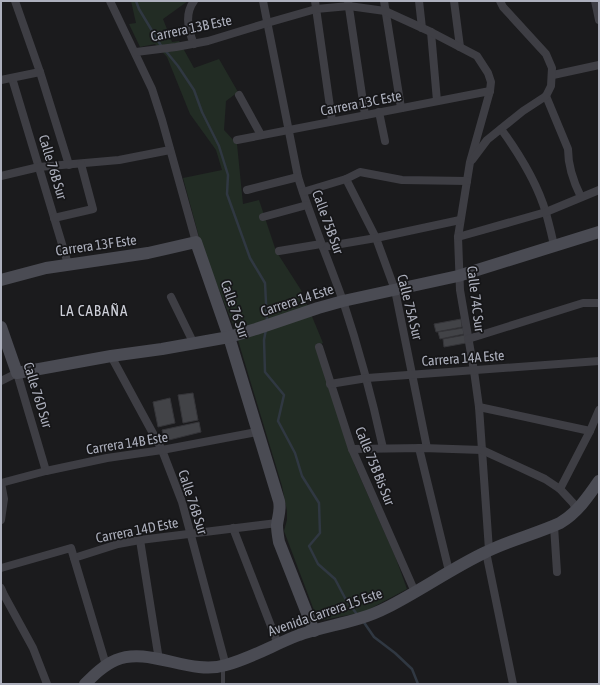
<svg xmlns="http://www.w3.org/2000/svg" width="600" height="685" font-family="'Asap Condensed',sans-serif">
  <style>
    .green { fill: #222c24 }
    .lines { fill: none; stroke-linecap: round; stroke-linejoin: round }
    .stream { stroke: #303842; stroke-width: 2.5 }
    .building { fill: #424347; stroke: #353539 }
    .lane { stroke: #3e3e44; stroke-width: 4 }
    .street { stroke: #3e3e44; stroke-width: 8 }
    .secondary { stroke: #4a4b53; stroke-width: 12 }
    .labels { text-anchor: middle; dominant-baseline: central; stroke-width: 3.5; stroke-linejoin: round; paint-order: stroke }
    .street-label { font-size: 14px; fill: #adb0bd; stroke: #161618 }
    .neighbourhood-label { font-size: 15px; letter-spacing: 1px; fill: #ced0d9; stroke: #161618 }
  </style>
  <rect width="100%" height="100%" fill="#1b1b1d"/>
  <path class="green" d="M131 1H188L163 19 172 42 179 41 194 68 219 59 238 92 226 101 224 130 237 144 243 204 259 200 276 251 301 290 323 343 316 346 355 466 395 556 407 589 364 612 318 621 284 531 287 520V511L282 486 234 327 202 248 183 178 222 170 216 150 190 114 167 57 155 44 140 47 129 24 136 23Z"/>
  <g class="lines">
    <g class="stream">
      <path d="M136 1 139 9 160 44 178 66 194 90 202 112 219 146 228 175 227 194 250 258 265 283 267 322"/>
      <path d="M266 329 264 340 265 372 284 395 278 421 295 453 302 476 319 503 320 533 309 546 318 564 335 579 345 598 356 613"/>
      <path d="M363 621 374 637 395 653 412 669 418 684"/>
    </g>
  </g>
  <g class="building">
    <path d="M461 319 462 327 436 332 434 324Z"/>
    <path d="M463 328 464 334 440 339 438 332Z"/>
    <path d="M465 335 466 343 444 347 443 339Z"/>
    <path d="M193 393 198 420 183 423 178 395Z"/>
    <path d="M170 398 175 423 158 427 153 402Z"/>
    <path d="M199 422 201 432 165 441 162 430Z"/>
  </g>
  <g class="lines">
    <path class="lane" d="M223 684V666"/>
    <g class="street">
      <path d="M15 1 40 72 69 165"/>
      <path d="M110 1 152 89 162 120 196 242"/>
      <path d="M263 1 298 177C311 219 328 259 343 301 359 349 372 398 383 448"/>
      <path d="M315 1 332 121"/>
      <path d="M348 1 365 115"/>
      <path d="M384 1 401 108"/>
      <path d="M419 1 422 28"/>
      <path d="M454 1 460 47"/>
      <path d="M595 1 599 20"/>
      <path d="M431 32 437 101"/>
      <path d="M194 44C188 30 184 14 194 1"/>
      <path d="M136 52 176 47 208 41 267 23 316 9 349 6 385 11 431 32 477 56 488 73 491 82 490 91 470 162 458 237 460 290 474 371 479 407 489 550"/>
      <path d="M553 75 599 65"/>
      <path d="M12 78 68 264"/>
      <path d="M1 80 40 72"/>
      <path d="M239 95 261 135"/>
      <path d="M546 96 568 149C568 166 573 181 581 197"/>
      <path d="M379 112 385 141"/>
      <path d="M501 129C520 155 537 182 546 213 549 224 552 235 554 246"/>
      <path d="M237 140 490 91"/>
      <path d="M472 160 487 140 523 111 546 96 551 86 552 68 546 54 503 7 500 1"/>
      <path d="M1 176 39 167 119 160 170 150"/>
      <path d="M346 179 376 238 395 290 427 448"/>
      <path d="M247 190 298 177"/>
      <path d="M303 192 346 179 360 172 402 180 467 181"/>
      <path d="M263 217 307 205"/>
      <path d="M54 218 93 209 81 164"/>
      <path d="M458 237 546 212 599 190"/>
      <path d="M323 247 376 238 460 220"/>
      <path d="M279 251 321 244"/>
      <path d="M171 297 194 344"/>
      <path d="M468 339 583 303H599"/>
      <path d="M319 347 352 449 415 592"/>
      <path d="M111 356 162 450 182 502 226 666"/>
      <path d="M1 381 17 373 46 471"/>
      <path d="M330 384 367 378 599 361"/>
      <path d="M479 407 590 431"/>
      <path d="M419 448 449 571"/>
      <path d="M352 449 423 448 482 450 545 479 560 489 573 503 577 510"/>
      <path d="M1 483 46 471 107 458 162 450 257 432"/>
      <path d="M1 483 4 499 1 520"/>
      <path d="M560 489 590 431 599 410"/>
      <path d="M554 526 557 572"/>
      <path d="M233 528 278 644"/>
      <path d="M140 540 159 660"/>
      <path d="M486 552 513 684"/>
      <path d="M74 558 118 544 140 540 277 523"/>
      <path d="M1 568 71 548 106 665"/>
      <path d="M1 588 4 595 33 648 47 684"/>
    </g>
    <g class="secondary">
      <path d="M1 280 46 268 148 253 196 242 229 337 279 501C281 510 278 516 277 525 277 531 278 536 279 542L314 631"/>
      <path d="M1 327 17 373 111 356 162 349 229 337 256 329 318 308 343 301 458 276 599 232"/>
      <path d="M85 684C94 675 104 665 116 660 149 646 190 676 226 665 252 658 275 644 299 635 328 625 359 622 386 608 420 591 452 568 486 552 510 540 536 534 560 523 577 513 588 497 599 481"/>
    </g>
  </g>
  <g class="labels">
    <g class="street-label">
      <text transform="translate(191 28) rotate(-12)">Carrera 13B Este</text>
      <text transform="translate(361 103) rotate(-11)">Carrera 13C Este</text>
      <text transform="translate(53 167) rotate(73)">Calle 76B Sur</text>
      <text transform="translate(328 222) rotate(70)">Calle 75B Sur</text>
      <text transform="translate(96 245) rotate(-8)">Carrera 13F Este</text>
      <text transform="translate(476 299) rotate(83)">Calle 74C Sur</text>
      <text transform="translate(297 300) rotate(-18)">Carrera 14 Este</text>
      <text transform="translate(410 307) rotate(76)">Calle 75A Sur</text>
      <text transform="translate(235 309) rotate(71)">Calle 76 Sur</text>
      <text transform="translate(463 358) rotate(-4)">Carrera 14A Este</text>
      <text transform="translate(38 395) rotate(73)">Calle 76D Sur</text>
      <text transform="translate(127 443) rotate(-9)">Carrera 14B Este</text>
      <text transform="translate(375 466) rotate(68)">Calle 75B Bis Sur</text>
      <text transform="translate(193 502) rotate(72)">Calle 76B Sur</text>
      <text transform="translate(137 530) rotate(-11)">Carrera 14D Este</text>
      <text transform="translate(325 612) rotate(-19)">Avenida Carrera 15 Este</text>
    </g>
    <g class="neighbourhood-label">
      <text x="94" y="310">LA CABAÑA</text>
    </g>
  </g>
  <rect width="600" height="685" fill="none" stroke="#adb0bd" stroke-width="4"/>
</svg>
